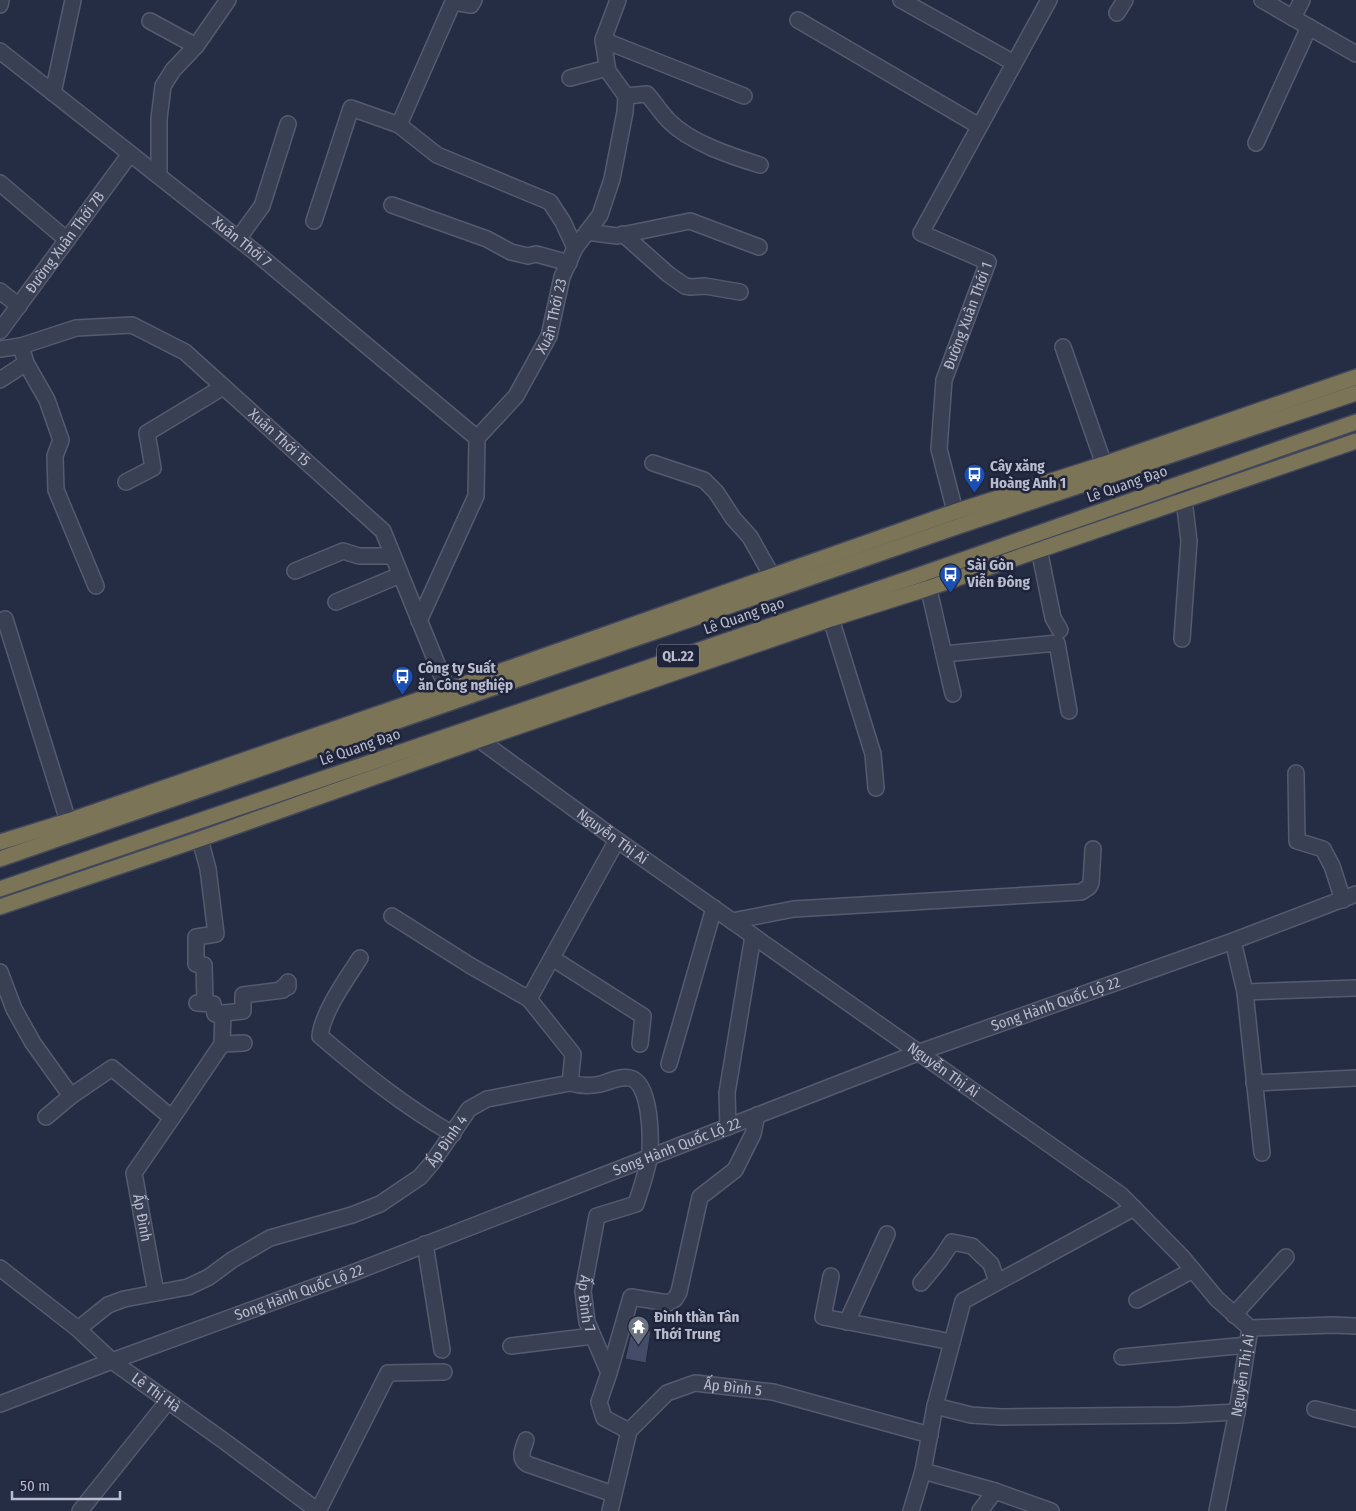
<svg xmlns="http://www.w3.org/2000/svg" width="1356" height="1511" font-family="'Fira Sans Condensed',sans-serif">
  <style>
    .building { fill: #444c67; stroke: #21263c }
    .lines { fill: none; stroke-linecap: round; stroke-linejoin: round }
    .minor-casing { stroke: #565a6f; stroke-width: 18 }
    .highway-casing { stroke: #42475c; stroke-width: 18 }
    .minor { stroke: #3a4054; stroke-width: 15 }
    .highway { stroke: #7b7457; stroke-width: 15 }
    .labels { text-anchor: middle; dominant-baseline: central; stroke-width: 5; stroke-linejoin: round; paint-order: stroke }
    .shield { fill: #1f243a; stroke: #8a8ea2; stroke-width: 1 }
    .shield-label { font-size: 14px; font-weight: bold; fill: #b8bcce }
    .street-label { font-size: 15px; fill: #b8bcce; stroke: #1f243a }
    .poi-label { font-size: 15px; font-weight: bold; fill: #b8bcce; stroke: #1f243a; text-anchor: start }
  </style>
  <rect width="100%" height="100%" fill="#252d45"/>
  <path class="building" d="M632 1328 651 1331 646 1363 625 1359Z"/>
  <g class="lines">
    <defs>
      <g id="minor">
        <path d="M901 0 1014 63"/>
        <path d="M1262 0 1356 54"/>
        <path d="M0 5 1 0"/>
        <path d="M1117 13 1125 0"/>
        <path d="M1293 18 1302 0"/>
        <path d="M798 20 979 126"/>
        <path d="M150 21 196 46"/>
        <path d="M603 40 744 96"/>
        <path id="s1" d="M0 51 255 252 477 438"/>
        <path d="M570 78 607 68"/>
        <path d="M53 93 73 0"/>
        <path d="M626 96 647 94C655 103 661 113 669 121 691 143 731 156 760 165"/>
        <path d="M399 125 437 155 550 202 563 222 575 248"/>
        <path d="M1256 143 1309 27"/>
        <path d="M159 176V119L163 86 173 70 196 46 228 0"/>
        <path d="M0 183 67 240"/>
        <path d="M392 205 487 239 511 252 528 256 536 254 569 263"/>
        <path d="M314 221 351 108 399 125 453 2 471 5 474 0"/>
        <path d="M587 232 617 236 690 221 759 247"/>
        <path d="M623 234 668 274 685 286 691 287 705 286 740 292"/>
        <path d="M238 239 262 206 288 124"/>
        <path d="M0 291 19 306"/>
        <path id="s2" d="M0 331 130 154"/>
        <path d="M21 346 26 363 47 400 61 440 55 456 56 490 96 586"/>
        <path d="M1063 347 1108 476"/>
        <path id="s3" d="M0 349 21 346 76 328 132 325 185 352 383 531 452 701"/>
        <path d="M0 380 26 363"/>
        <path d="M653 463 704 480 716 492 733 518 750 537 772 576"/>
        <path d="M126 482 153 468 147 433 223 387"/>
        <path id="s4" d="M958 523 939 449 944 380 988 262 921 233 1049 0"/>
        <path d="M1039 549 1053 618 1060 630"/>
        <path d="M295 571 343 551 359 556H393"/>
        <path d="M926 577 953 694"/>
        <path d="M336 602 400 575"/>
        <path d="M5 619 68 821"/>
        <path d="M831 619 873 754 876 788"/>
        <path id="s5" d="M419 621 476 496 477 438 516 396 549 336 562 277 575 248 600 215 612 179 625 112 626 96 608 71 603 40 618 0"/>
        <path d="M1182 639 1189 541 1182 483"/>
        <path d="M944 654 1057 643 1069 711"/>
        <path id="s6" d="M470 733 617 840 1121 1195 1182 1257 1217 1299 1250 1328"/>
        <path d="M1296 773 1297 841 1323 849 1332 866 1343 900"/>
        <path d="M200 839 208 869 216 934 196 937V964L204 965 205 1003"/>
        <path d="M392 916 471 966 529 999"/>
        <path d="M732 921 794 909 1081 892 1089 887 1091 883 1093 849"/>
        <path d="M1233 941 1245 992 1262 1153"/>
        <path d="M360 958C346 980 323 1011 320 1036 362 1072 405 1107 453 1134"/>
        <path d="M552 958 643 1016 640 1044"/>
        <path id="s7" d="M0 972 14 1009 33 1043 71 1096 112 1068 172 1118 134 1173 156 1293"/>
        <path d="M1245 992 1356 988"/>
        <path d="M197 1003 213 1004 215 1014 243 1011V995L283 990V987H288V982"/>
        <path d="M222 1044 244 1043"/>
        <path d="M669 1064 714 908"/>
        <path id="s8" d="M570 1083C580 1086 591 1086 601 1084 611 1081 619 1076 630 1078 651 1082 652 1142 649 1159 646 1174 641 1189 636 1204L597 1216 583 1291 587 1322 609 1373 599 1402 604 1418 629 1431"/>
        <path d="M1254 1083 1356 1078"/>
        <path d="M46 1117 71 1096"/>
        <path d="M172 1118 222 1044 223 1013"/>
        <path d="M728 1127 727 1093 753 936"/>
        <path d="M425 1244 442 1350"/>
        <path id="s9" d="M0 1268 78 1329 112 1361 224 1441 318 1511"/>
        <path d="M831 1276 823 1317 952 1342"/>
        <path d="M921 1283 940 1260 952 1242 972 1246 991 1264 997 1282"/>
        <path d="M1137 1300 1193 1270"/>
        <path d="M1234 1315 1286 1257"/>
        <path d="M847 1322 887 1234"/>
        <path d="M1250 1328 1333 1325 1356 1326"/>
        <path id="s10" d="M78 1329 108 1305 124 1299 188 1287 209 1277 232 1260 270 1238 352 1215 380 1204 420 1177 432 1163 469 1109 487 1099 570 1083 573 1054 529 999 617 840"/>
        <path d="M511 1346 593 1336"/>
        <path d="M1122 1357 1247 1345"/>
        <path d="M609 1373 631 1297 668 1303 675 1299 679 1292 700 1197 735 1170 753 1134 757 1115"/>
        <path id="s11" d="M0 1404 112 1361 355 1272 920 1052 1233 941 1356 894"/>
        <path d="M935 1406 971 1415 1001 1417 1180 1415 1237 1412"/>
        <path d="M1315 1409 1356 1419"/>
        <path d="M526 1440C523 1449 518 1458 527 1464L613 1494"/>
        <path d="M923 1471 935 1406 963 1301 1134 1208"/>
        <path d="M80 1511 168 1401"/>
        <path d="M318 1511 388 1373 444 1372"/>
        <path id="s12" d="M610 1511 629 1431 667 1393 695 1383 773 1392 930 1435"/>
        <path d="M911 1511 923 1471 995 1491 1051 1511"/>
        <path d="M980 1511 995 1491"/>
        <path id="s13" d="M1217 1511 1237 1412 1250 1328"/>
      </g>
      <g id="highway">
        <path d="M0 842 68 821 447 690 954 512 1104 464 1356 377"/>
        <path d="M0 859 959 526 1356 393"/>
        <path d="M0 889 925 573 1356 422"/>
        <path d="M0 907 200 839 479 740 831 619 929 588 1356 441"/>
      </g>
    </defs>
    <use href="#minor" class="minor-casing"/>
    <use href="#highway" class="highway-casing"/>
    <use href="#minor" class="minor"/>
    <use href="#highway" class="highway"/>
  </g>
  <defs>
    <symbol id="bus-pin" viewBox="-11 -11 22 30"><path d="M0 17L-7.5 6A9.5 9.5 0 1 1 7.5 6Z" fill="#1a4fb4" stroke="#1f243a"/><path d="M-5-6H5V4H4V6H2V4H-2V6H-4V4H-5ZM-3.5-4V0h7V-4ZM-3.5 1.2v1.5H-2V1.2ZM2 1.2v1.5H3.5V1.2Z" fill="#fff"/></symbol>
    <symbol id="temple-pin" viewBox="-11 -11 22 30"><path d="M0 17L-7.5 6A9.5 9.5 0 1 1 7.5 6Z" fill="#6b7280" stroke="#1f243a"/><path d="M0-6L5-2H3V0L6.5 2.5H4V6H1.5V3h-3V6H-4V2.5H-6.5L-3 0V-2H-5Z" fill="#fff"/></symbol>
  </defs>
  <g fill-rule="evenodd">
    <use href="#bus-pin" x="962" y="462" width="25" height="34"/>
    <use href="#bus-pin" x="938" y="562" width="25" height="34"/>
    <use href="#bus-pin" x="390" y="664" width="25" height="34"/>
    <use href="#temple-pin" x="626" y="1314" width="25" height="34"/>
  </g>
  <g class="labels">
    <rect class="shield" x="657" y="644.5" width="42" height="23" rx="4"/>
    <g class="shield-label">
      <text x="678" y="656">QL.22</text>
    </g>
    <g class="street-label">
      <text stroke="none"><textPath href="#s2" startOffset="110">Đường Xuân Thới 7B</textPath></text>
      <text stroke="none"><textPath href="#s1" startOffset="308">Xuân Thới 7</textPath></text>
      <text stroke="none"><textPath href="#s5" startOffset="341">Xuân Thới 23</textPath></text>
      <text stroke="none"><textPath href="#s4" startOffset="214">Đường Xuân Thới 1</textPath></text>
      <text stroke="none"><textPath href="#s3" startOffset="322">Xuân Thới 15</textPath></text>
      <text transform="translate(1127 484) rotate(-19)">Lê Quang Đạo</text>
      <text transform="translate(744 616) rotate(-19)">Lê Quang Đạo</text>
      <text transform="translate(360 747) rotate(-19)">Lê Quang Đạo</text>
      <text stroke="none"><textPath href="#s6" startOffset="176">Nguyễn Thị Ai</textPath></text>
      <text stroke="none"><textPath href="#s11" startOffset="1129">Song Hành Quốc Lộ 22</textPath></text>
      <text stroke="none"><textPath href="#s6" startOffset="581">Nguyễn Thị Ai</textPath></text>
      <text stroke="none"><textPath href="#s10" startOffset="425">Ấp Đình 4</textPath></text>
      <text stroke="none"><textPath href="#s11" startOffset="724">Song Hành Quốc Lộ 22</textPath></text>
      <text stroke="none"><textPath href="#s7" startOffset="384">Ấp Đình</textPath></text>
      <text stroke="none"><textPath href="#s11" startOffset="319">Song Hành Quốc Lộ 22</textPath></text>
      <text stroke="none"><textPath href="#s8" startOffset="326">Ấp Đình 7</textPath></text>
      <text stroke="none"><textPath href="#s13" startOffset="138">Nguyễn Thị Ai</textPath></text>
      <text stroke="none"><textPath href="#s12" startOffset="204">Ấp Đình 5</textPath></text>
      <text stroke="none"><textPath href="#s9" startOffset="200">Lê Thị Hà</textPath></text>
    </g>
    <g class="poi-label">
      <text x="990" y="466">Cây xăng<tspan x="990" dy="17">Hoàng Anh 1</tspan></text>
      <text x="967" y="565">Sài Gòn<tspan x="967" dy="17">Viễn Đông</tspan></text>
      <text x="418" y="668">Công ty Suất<tspan x="418" dy="17">ăn Công nghiệp</tspan></text>
      <text x="654" y="1317">Đình thần Tân<tspan x="654" dy="17">Thới Trung</tspan></text>
    </g>
  </g>
  <path d="M12 1491v8h108v-8" fill="none" stroke="#b8bcce" stroke-width="2.5"/>
  <text x="20" y="1491" font-size="15" fill="#b8bcce" stroke="#1f243a" stroke-width="4" paint-order="stroke">50 m</text>
</svg>
